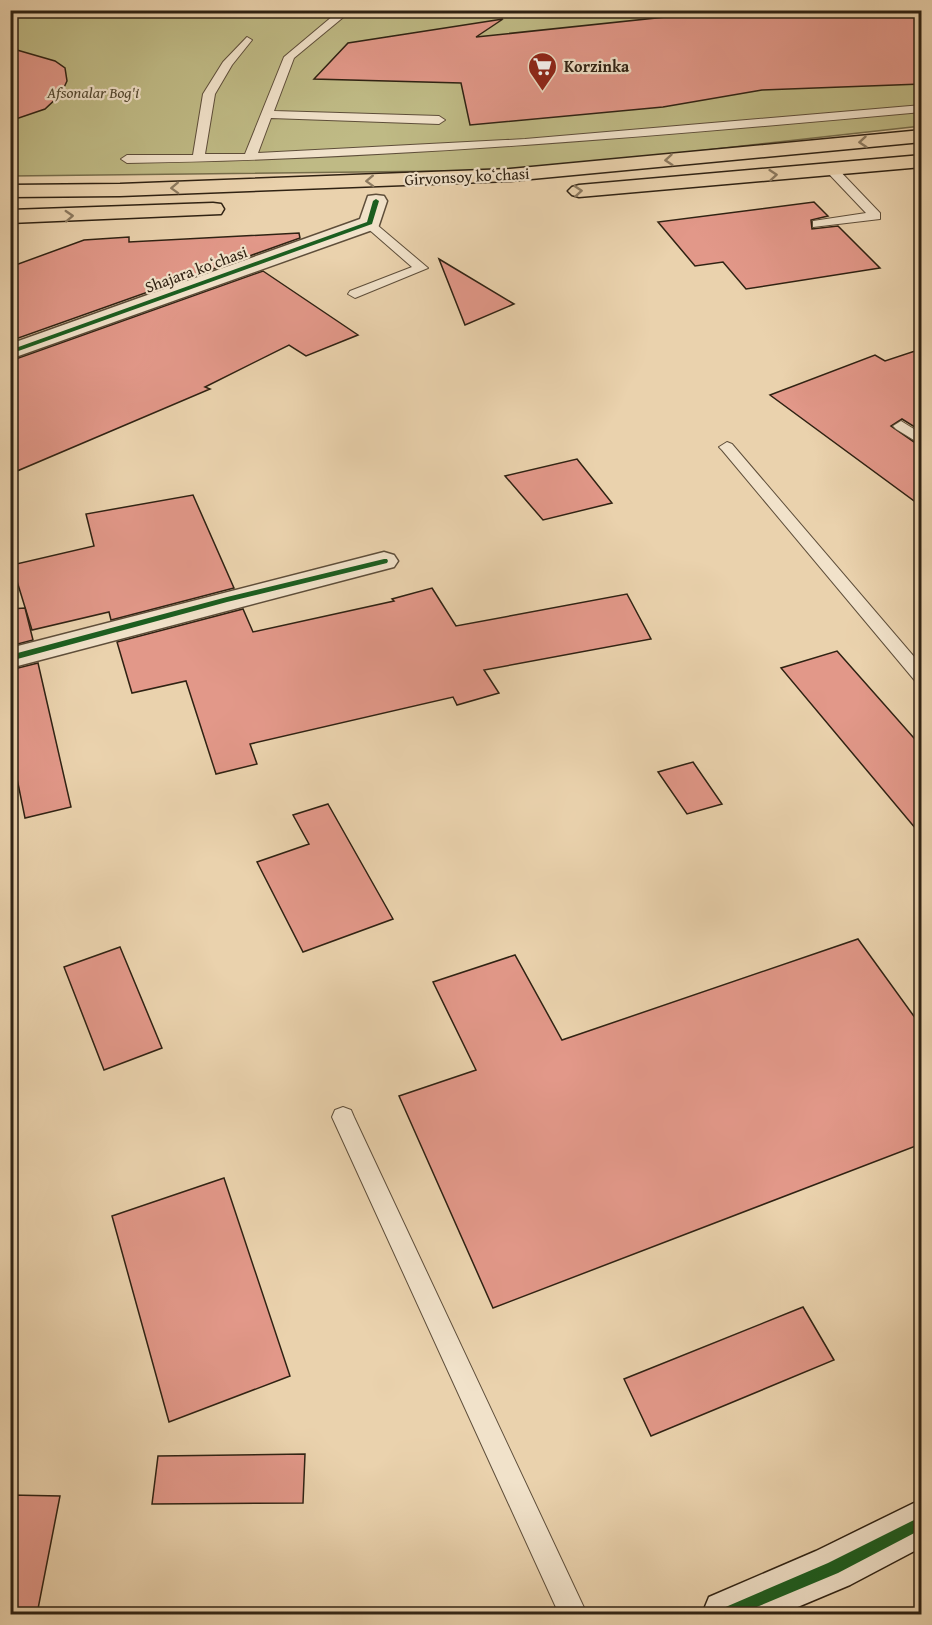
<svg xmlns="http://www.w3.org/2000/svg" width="932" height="1625" font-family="'Gentium Book Plus',serif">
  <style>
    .green { fill: #bfba85; stroke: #776e4c; stroke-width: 1.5 }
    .building { fill: #e29889; stroke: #2f2213; stroke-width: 1.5 }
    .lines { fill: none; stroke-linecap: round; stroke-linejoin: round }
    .lane-casing { stroke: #5e4e3a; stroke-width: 2 }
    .street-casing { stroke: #5e4e3a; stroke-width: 3 }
    .secondary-casing { stroke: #2f2213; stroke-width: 3 }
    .primary-casing { stroke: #2f2213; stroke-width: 3 }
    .lane { fill: #f1e2ca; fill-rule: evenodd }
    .street { fill: #f1e2ca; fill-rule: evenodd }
    .secondary { fill: #f1e2ca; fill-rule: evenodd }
    .primary { fill: #ead2ad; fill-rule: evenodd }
    .cycleway-casing { stroke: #f1e2ca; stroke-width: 4 }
    .cycleway { fill: #1b5e20; fill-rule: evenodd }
    .oneway { stroke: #8c7a60 }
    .labels { text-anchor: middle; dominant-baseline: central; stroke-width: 4.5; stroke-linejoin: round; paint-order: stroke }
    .far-poi-label { font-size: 16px; font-weight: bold; fill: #2f2213; stroke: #f1e2ca; text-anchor: start }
    .far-park-label { font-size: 16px; font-style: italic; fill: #534830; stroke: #f1e2ca }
    .far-street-label { font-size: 16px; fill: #2f2213; stroke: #f1e2ca }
  </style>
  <rect width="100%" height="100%" fill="#ead2ad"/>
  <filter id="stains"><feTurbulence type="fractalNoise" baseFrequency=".00333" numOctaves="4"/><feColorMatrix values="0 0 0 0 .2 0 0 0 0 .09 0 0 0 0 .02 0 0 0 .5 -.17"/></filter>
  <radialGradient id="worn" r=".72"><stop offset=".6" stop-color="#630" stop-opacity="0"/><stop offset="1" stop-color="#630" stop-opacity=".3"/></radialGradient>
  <path class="green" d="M10 11H921V126L529 170 11 176Z"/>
  <g class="building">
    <path d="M732 10H921V84L762 90 663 107 470 125 461 83 314 79 348 43 503 19 476 37Z"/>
    <path d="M10 48 55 61 65 68 67 81 61 94 45 109 10 121Z"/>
    <path d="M814 202 828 216 811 220 812 229 838 226 880 268 746 289 723 262 695 266 658 222Z"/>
    <path d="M299 233 300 238 10 341V267L84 240 129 237V242Z"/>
    <path d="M439 259 514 304 465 325Z"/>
    <path d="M263 271 358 335 306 356 289 345 205 387 210 389 10 474V361Z"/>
    <path d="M921 349V431L902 419 891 426 921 447V506L770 395 875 355 885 361Z"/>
    <path d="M577 459 612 503 543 520 505 476Z"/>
    <path d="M193 495 234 588 111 620 109 612 32 630 12 565 94 546 86 514Z"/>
    <path d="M432 588 456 626 627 594 651 639 484 670 499 693 457 705 453 697 250 744 257 764 216 774 186 681 132 693 117 642 243 609 253 632 394 601 392 599Z"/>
    <path d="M25 608 33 640 10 646V609Z"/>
    <path d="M837 651 921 746V835L781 668Z"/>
    <path d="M38 663 71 807 25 818 10 744V670Z"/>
    <path d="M693 762 722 804 687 814 658 772Z"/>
    <path d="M328 804 393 919 303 952 257 862 309 844 293 815Z"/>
    <path d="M858 939 921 1026V1144L493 1308 399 1096 476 1070 433 982 515 955 562 1040Z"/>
    <path d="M120 947 162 1048 104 1070 64 967Z"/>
    <path d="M224 1178 290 1376 169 1422 112 1216Z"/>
    <path d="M803 1307 834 1360 651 1436 624 1379Z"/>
    <path d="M305 1454 303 1503 152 1504 158 1456Z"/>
    <path d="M10 1495 60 1496 37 1614H10Z"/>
  </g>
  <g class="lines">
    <defs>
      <g id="lane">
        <path d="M340 10H352L294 58 274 111 439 116 445 120 439 124 271 118 258 153 525 139 922 105V112C657 136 393 159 127 163L121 159 127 155H193L203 94 223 62 247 37 252 40 232 65 215 94 205 154H245L284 57Z"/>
        <path d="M832 166 836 167 880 213V219L813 227V221L866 213 828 173V167Z"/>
        <path d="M370 219 428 268 355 298 348 294 350 291 412 267 365 226V220Z"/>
        <path d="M901 421 922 434V445L896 429 893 426Z"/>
        <path d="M727 442 732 444 922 666V684L916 682 722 450 719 447Z"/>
        <path d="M343 1107 351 1110 354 1117 587 1614H559L332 1117 335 1110Z"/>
      </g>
      <g id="street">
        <path d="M376 195 384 196 387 201 378 228 10 359V344L360 219 368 196Z"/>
        <path d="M384 552 394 555 398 561 394 567 10 668V648Z"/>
      </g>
      <path id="secondary" d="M922 1499V1547L850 1585 781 1614H702L709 1597 816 1551Z"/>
      <g id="primary">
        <path d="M922 130V142L510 181 120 196 10 197V185L120 184 510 169Z"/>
        <path d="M922 155V167L579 197 572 195 568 191 572 187 579 185Z"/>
        <path d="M213 203 221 204 224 209 221 214 10 223V210Z"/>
      </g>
    </defs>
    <use href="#lane" class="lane-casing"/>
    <use href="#street" class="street-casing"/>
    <use href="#secondary" class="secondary-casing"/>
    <use href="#primary" class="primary-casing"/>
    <use href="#lane" class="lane"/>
    <use href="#street" class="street"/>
    <use href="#secondary" class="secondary"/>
    <use href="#primary" class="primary"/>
    <defs>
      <g id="cycleway">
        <path d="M376 199 379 201 372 224 10 354V350L367 222 373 201Z"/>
        <path d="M384 559H387L388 561 387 563 227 602 10 661V655L227 597Z"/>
        <path d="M922 1516V1529L838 1573 740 1614H720L721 1609 828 1563Z"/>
      </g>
    </defs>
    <use href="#cycleway" class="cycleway-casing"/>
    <use href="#cycleway" class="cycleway"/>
  </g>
  <defs><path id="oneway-chevron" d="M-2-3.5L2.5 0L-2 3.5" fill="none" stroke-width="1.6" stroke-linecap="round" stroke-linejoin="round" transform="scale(1.5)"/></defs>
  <g class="oneway">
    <use href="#oneway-chevron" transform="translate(863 142) rotate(175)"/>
    <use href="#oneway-chevron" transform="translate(669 160) rotate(175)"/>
    <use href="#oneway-chevron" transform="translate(773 175) rotate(-5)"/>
    <use href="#oneway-chevron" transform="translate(370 181) rotate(178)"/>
    <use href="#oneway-chevron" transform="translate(175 188) rotate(178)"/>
    <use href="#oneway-chevron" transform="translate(578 191) rotate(-5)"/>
    <use href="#oneway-chevron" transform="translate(69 216) rotate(-3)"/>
  </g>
  <defs>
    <symbol id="supermarket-pin" viewBox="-11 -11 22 30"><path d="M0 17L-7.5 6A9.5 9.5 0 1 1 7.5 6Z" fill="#8f2418" stroke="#f1e2ca"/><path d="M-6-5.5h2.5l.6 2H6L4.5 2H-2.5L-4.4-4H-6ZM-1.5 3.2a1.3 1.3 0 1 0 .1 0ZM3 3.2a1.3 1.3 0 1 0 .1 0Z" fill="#fff"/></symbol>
  </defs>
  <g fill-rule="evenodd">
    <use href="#supermarket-pin" x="526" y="50" width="33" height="45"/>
  </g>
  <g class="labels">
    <g class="far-poi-label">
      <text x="564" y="66">Korzinka</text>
    </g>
    <g class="far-park-label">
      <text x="93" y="92">Afsonalar Bog'i</text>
    </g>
    <g class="far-street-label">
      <text transform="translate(467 176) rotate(-3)">Girvonsoy koʻchasi</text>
      <text transform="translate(196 269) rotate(-20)">Shajara koʻchasi</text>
    </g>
  </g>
  <rect width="932" height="1625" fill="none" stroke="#ead2ad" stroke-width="36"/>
  <rect x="12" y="12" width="908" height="1601" fill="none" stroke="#2f2213" stroke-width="3"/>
  <rect x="18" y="18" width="896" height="1589" fill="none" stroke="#2f2213" stroke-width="1.5"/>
  <rect width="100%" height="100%" filter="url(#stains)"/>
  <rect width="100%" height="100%" fill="url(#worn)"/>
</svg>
